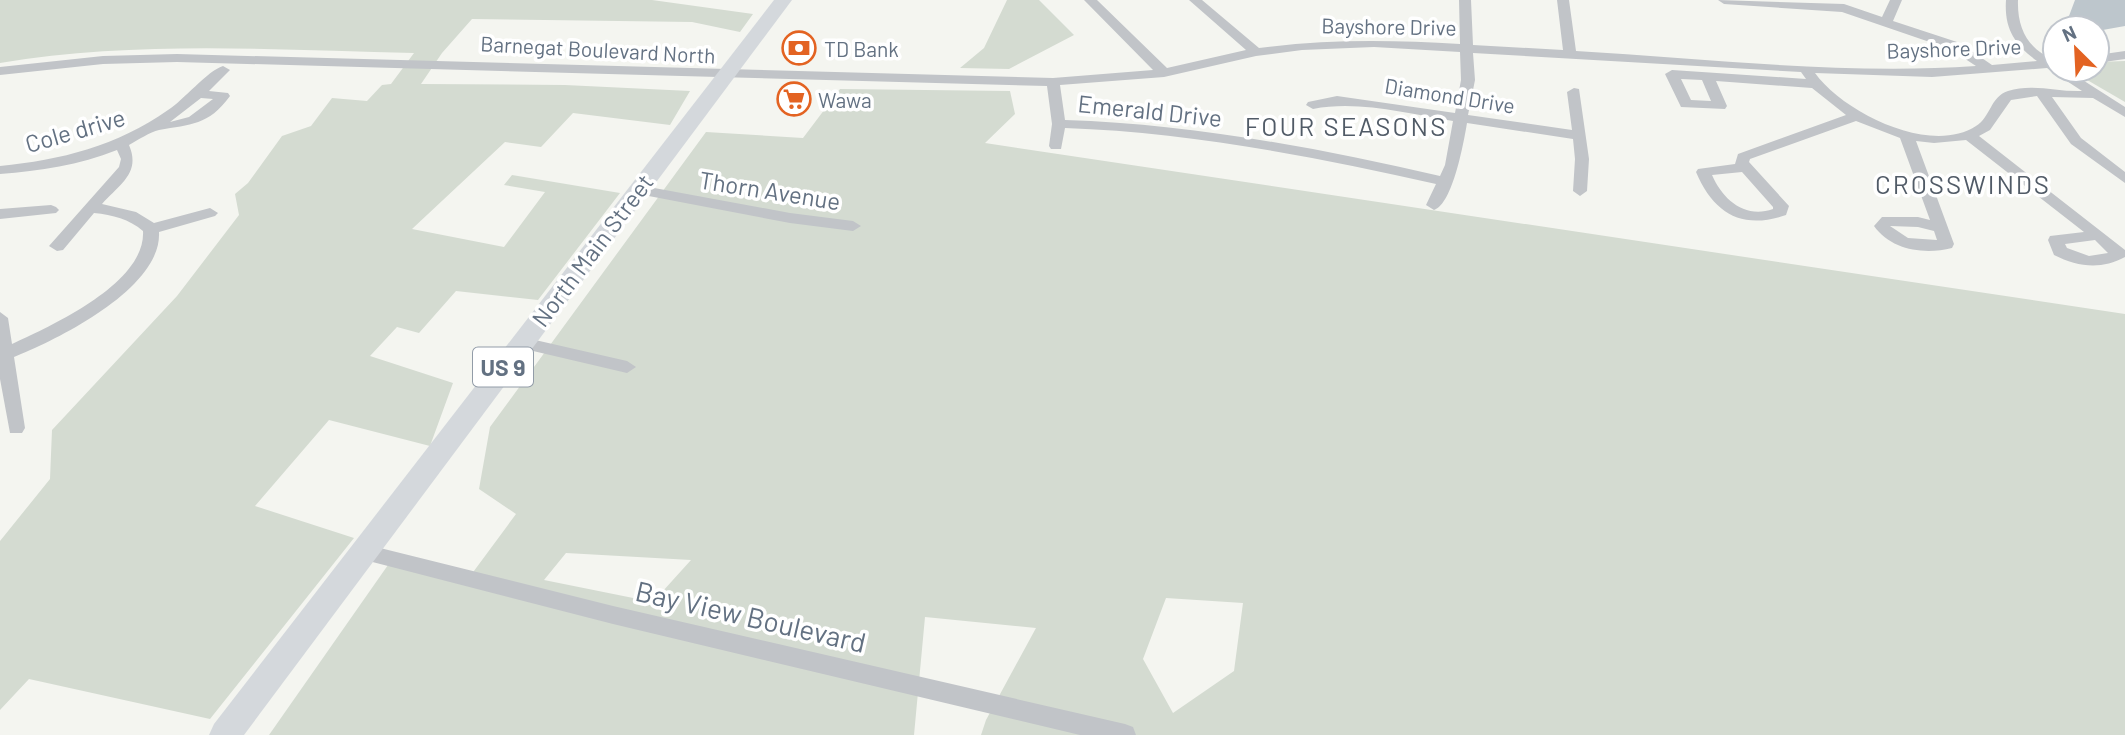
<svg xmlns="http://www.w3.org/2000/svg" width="2125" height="735" font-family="Barlow,sans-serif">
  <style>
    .green { fill: #d4dbd1; fill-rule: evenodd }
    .water { fill: #bdc6cc }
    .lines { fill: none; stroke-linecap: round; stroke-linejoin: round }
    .minor { fill: #c1c4c8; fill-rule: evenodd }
    .highway { fill: #d4d8dc; fill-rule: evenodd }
    .labels { text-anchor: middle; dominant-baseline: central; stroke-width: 7; stroke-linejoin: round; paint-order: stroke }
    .far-street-label { font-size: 21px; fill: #637182; stroke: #fff }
    .far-poi-label { font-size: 21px; fill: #637182; stroke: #fff; text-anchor: start }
    .shield { fill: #fff; stroke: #929ca8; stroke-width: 2 }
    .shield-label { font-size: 23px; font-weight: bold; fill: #637182 }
    .street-label { font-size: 24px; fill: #637182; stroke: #fff }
    .neighbourhood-label { font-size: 26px; letter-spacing: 2px; fill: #515b67; stroke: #fff }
    .near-street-label { font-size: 28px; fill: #637182; stroke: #fff }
  </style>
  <rect width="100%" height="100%" fill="#f4f5f0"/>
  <g class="green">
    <path d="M0 0H652L753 14 740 32 692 22 472 19 442 53 421 84 565 85 690 91 670 125 573 113 541 147 505 142 412 229 504 247 545 192 504 185 512 175 620 193 538 300 456 291 419 333 397 327 370 356 453 383 430 446 329 420 255 506 354 538 210 719 29 679 0 710V541L50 479 52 430 177 296 239 215 235 194 248 183 282 136 311 126 332 98 367 101 382 85 391 84 414 53C276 50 137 40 0 63Z"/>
    <path d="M1007 0H1039L1074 35 1009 69 960 68 984 48Z"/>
    <path d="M2125 61V102L2070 70H2097V62Z"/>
    <path d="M840 89 1010 91 1015 114 985 143 2125 314V735H981L986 720 1036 628 925 617 914 735H269L388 565 468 579 516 514 479 489 490 427 706 132 803 138ZM566 553 691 560 653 602 544 580ZM1166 598 1243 603 1234 671 1173 713 1143 659Z"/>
  </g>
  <path class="water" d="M2075 0H2125V26L2097 31V28H2059L2069 16Z"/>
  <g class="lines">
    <g class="minor">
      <path d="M1084 0H1097L1167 68 1246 50 1189 0H1202L1259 48C1327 39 1392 40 1460 44L1459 0H1471L1473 45 1563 50 1557 0H1569L1576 51C1708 59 1845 75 1976 66L1950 49 1842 12 1724 4 1718 0 1844 4 1882 17 1890 0H1902L1893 21 1960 43 1992 65 2037 61C2015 45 2004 29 2006 0H2018C2017 28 2028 50 2055 60V70H2067L2125 107V117L2093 98 2052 97 2081 138 2125 172V183L2071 144 2037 96 2011 100 1990 130 1979 136 2125 250V257C2101 270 2078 267 2054 255L2048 240 2050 236 2084 232 1966 140 1934 143 1916 141 1954 244 1952 248C1924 255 1891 250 1874 226L1882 217H1918L1930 220 1900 138 1856 121 1750 159 1749 162 1789 206 1786 215C1742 230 1714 214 1696 172L1698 169 1735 164 1738 154 1846 115 1812 88 1716 81 1727 106 1725 109 1681 107 1665 74 1672 70 1806 79 1801 72 1473 53 1475 80 1468 115 1572 130 1567 92 1574 88 1579 89 1589 159 1587 191 1580 196 1573 191 1575 159 1573 139 1467 123C1464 141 1453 204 1434 210L1426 205 1436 184C1316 157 1188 132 1065 128L1061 149H1051L1049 146 1052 124 1047 86 177 62 103 64 0 75V67L103 56 177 54 1053 78 1153 70ZM1374 47 1460 52 1461 80 1455 113 1337 96 1308 102 1306 105 1313 109C1359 100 1408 114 1453 121L1445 165 1440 176C1318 148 1191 124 1065 120L1060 85 1164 77 1256 56 1302 50ZM2047 68 2082 91C2057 92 2032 83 2008 91 1990 97 1991 117 1976 126 1930 156 1843 112 1815 73L1932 77ZM1681 79 1702 80 1711 101 1691 100ZM1742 172 1773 207V209C1745 219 1723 200 1712 175ZM1890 226 1918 227 1934 231 1937 240 1908 238ZM2095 240 2108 253 2089 256 2067 248 2065 244Z"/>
      <path d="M2125 51V59L2097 63V55Z"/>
      <path d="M223 66 230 70 209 91 228 93 230 96C208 126 191 124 159 130 150 132 138 140 129 145 141 173 120 184 102 204L136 212 154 223 210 208 218 213 215 216 159 232C162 288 59 339 14 357L25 428 22 433H10L0 379V312L8 318 12 344C53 325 146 283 143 231 129 219 113 215 94 213L63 250 57 251 49 246 119 167 121 159 117 150C79 165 40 171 0 174V166C61 160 117 146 168 110 184 100 207 71 223 66ZM201 98 213 99 189 117 170 122Z"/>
      <path d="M638 185 790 213 853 221 861 226 853 231 790 223 633 193 631 190Z"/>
      <path d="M51 205 56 207 59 210 56 213 0 219V209Z"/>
      <path d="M522 337 627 361 636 367 627 373 516 347 513 343 516 339Z"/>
      <path d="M364 544 613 606 1125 724 1133 727 1136 735H1080L613 624 357 558 354 552 357 546Z"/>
    </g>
    <path class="highway" d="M774 0H792L244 735H209L214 724Z"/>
  </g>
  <defs>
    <symbol id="bank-ring" viewBox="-11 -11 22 22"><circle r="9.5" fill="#fff" stroke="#e36322" stroke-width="1.5"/><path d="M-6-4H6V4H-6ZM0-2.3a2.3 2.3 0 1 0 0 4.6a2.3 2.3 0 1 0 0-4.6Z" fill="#e36322"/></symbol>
    <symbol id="supermarket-ring" viewBox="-11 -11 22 22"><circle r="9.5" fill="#fff" stroke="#e36322" stroke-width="1.5"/><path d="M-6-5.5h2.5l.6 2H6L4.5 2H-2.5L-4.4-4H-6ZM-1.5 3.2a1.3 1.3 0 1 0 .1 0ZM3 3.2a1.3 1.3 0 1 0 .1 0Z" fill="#e36322"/></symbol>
  </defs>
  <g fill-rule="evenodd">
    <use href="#bank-ring" x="780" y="29" width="38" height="38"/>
    <use href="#supermarket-ring" x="775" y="80" width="38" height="38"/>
  </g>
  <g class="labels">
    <g class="far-street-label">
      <text transform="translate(1389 26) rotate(1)">Bayshore Drive</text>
      <text transform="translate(1954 48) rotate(-2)">Bayshore Drive</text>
      <text transform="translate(598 49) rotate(3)">Barnegat Boulevard North</text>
      <text transform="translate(1450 95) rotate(9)">Diamond Drive</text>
    </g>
    <g class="far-poi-label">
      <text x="824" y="48">TD Bank</text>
      <text x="818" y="99">Wawa</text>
    </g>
    <rect class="shield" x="473" y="347.5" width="60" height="39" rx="5"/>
    <g class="shield-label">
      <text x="503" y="367">US 9</text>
    </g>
    <g class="street-label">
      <text transform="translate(1150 110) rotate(6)">Emerald Drive</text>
      <text transform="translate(75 130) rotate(-16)">Cole drive</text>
      <text transform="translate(770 190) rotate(9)">Thorn Avenue</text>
      <text transform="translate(592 250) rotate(-53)">North Main Street</text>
    </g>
    <g class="neighbourhood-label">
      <text x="1346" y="125">FOUR SEASONS</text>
      <text x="1963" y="183">CROSSWINDS</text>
    </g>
    <g class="near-street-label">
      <text transform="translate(751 616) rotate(13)">Bay View Boulevard</text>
    </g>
  </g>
  <g transform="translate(2076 49) rotate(336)"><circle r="33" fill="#ffffff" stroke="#c1c6cd" stroke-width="2"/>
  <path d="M0-5L12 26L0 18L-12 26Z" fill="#e36322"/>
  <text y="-10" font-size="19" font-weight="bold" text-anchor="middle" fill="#637182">N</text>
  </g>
</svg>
